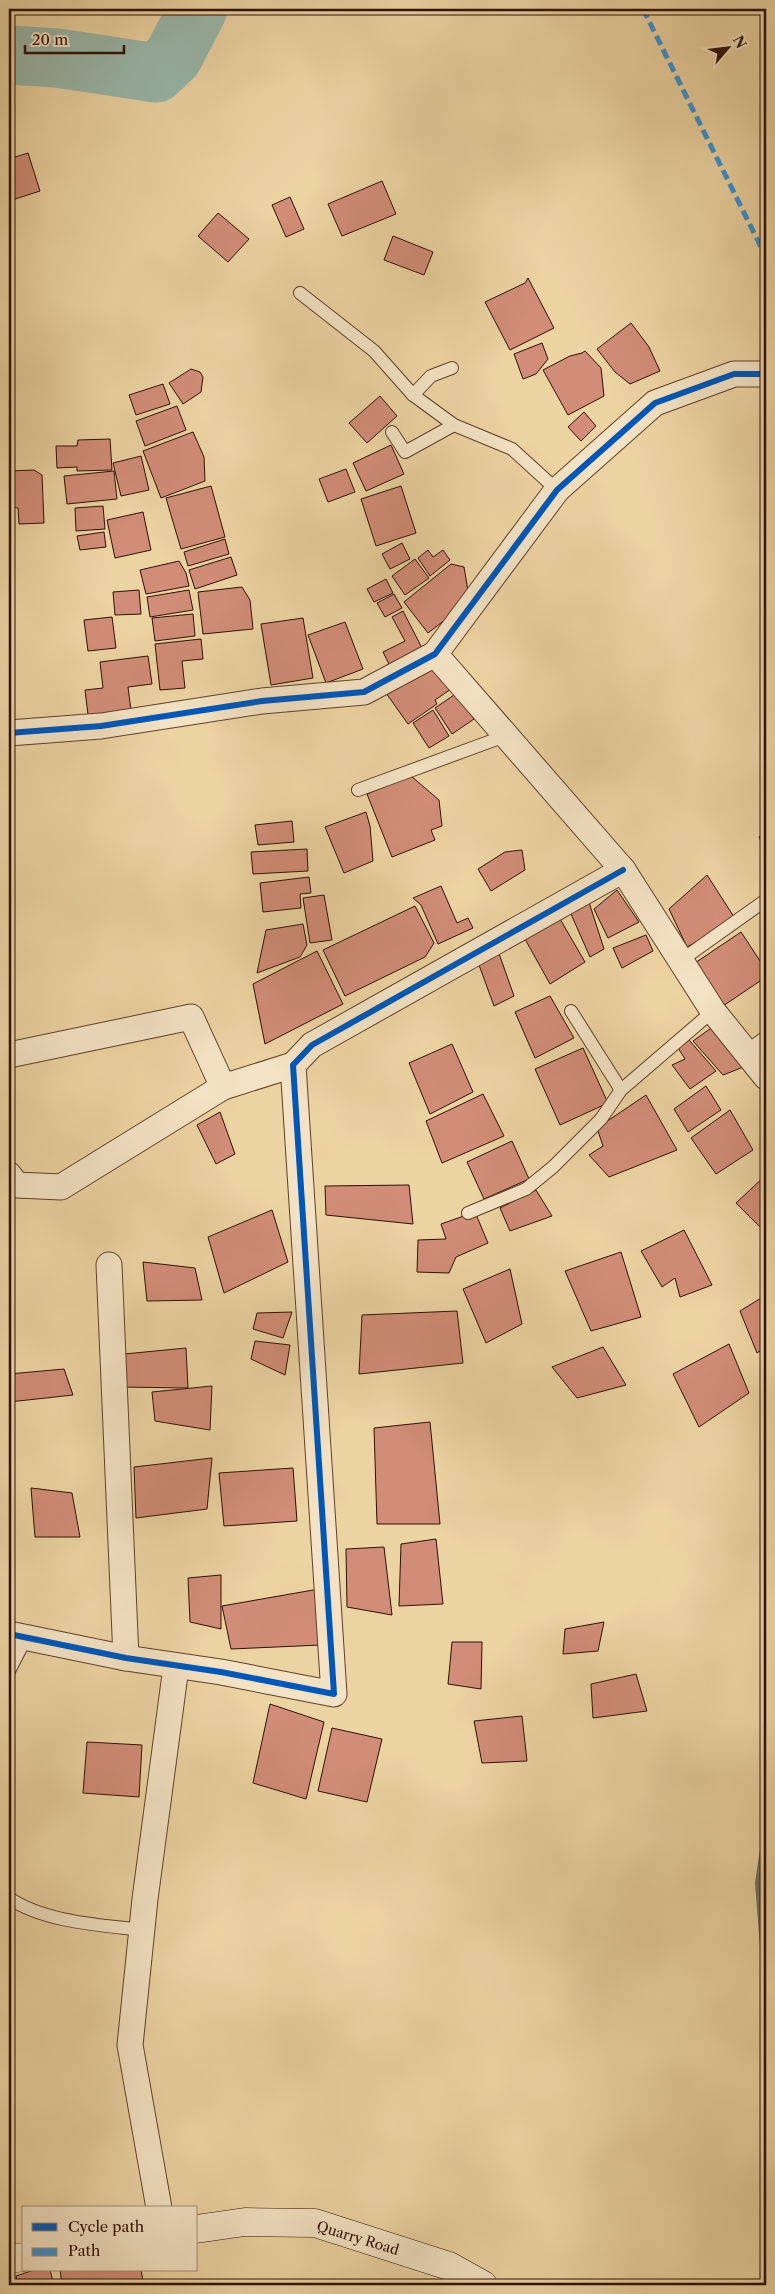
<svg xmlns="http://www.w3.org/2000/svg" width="775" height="2294" font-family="'Libre Caslon Text',serif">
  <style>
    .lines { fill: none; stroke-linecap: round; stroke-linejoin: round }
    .stream { stroke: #6e7468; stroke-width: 10 }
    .river { stroke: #99b7aa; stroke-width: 59 }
    .building { fill: #d18d77; stroke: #2e1004 }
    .lane-casing { stroke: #5e412c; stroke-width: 14 }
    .street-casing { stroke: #5e412c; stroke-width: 27 }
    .secondary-casing { stroke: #2e1004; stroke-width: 29 }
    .lane { stroke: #f3e2c3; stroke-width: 12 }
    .street { stroke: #f3e2c3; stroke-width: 25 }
    .secondary { stroke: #f3e2c3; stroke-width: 28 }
    .quiet { stroke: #3c92d1; stroke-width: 5; stroke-dasharray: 10 5; stroke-linecap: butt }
    .cycleway-casing { stroke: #f3e2c3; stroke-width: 9 }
    .cycleway { stroke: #0057b8; stroke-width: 6 }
    .labels { text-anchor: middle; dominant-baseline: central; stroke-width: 5; stroke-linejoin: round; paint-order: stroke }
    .street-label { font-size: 14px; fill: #2e1004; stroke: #f3e2c3 }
  </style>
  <rect width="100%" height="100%" fill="#ecd3a2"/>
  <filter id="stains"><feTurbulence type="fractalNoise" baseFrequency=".004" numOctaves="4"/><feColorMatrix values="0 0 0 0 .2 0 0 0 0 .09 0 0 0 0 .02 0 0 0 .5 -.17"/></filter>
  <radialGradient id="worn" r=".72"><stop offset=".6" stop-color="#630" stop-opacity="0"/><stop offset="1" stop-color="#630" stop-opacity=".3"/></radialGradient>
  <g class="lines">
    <path class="stream" d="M766 1843 760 1883 766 1959"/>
    <path class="river" d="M9 55 57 58 156 73 173 57 198 9"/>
  </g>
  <g class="building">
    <path d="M28 153 40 191 9 201V159Z"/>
    <path d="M382 181 396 214 342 236 328 204Z"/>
    <path d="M290 197 304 229 286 237 272 205Z"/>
    <path d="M218 213 249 239 228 262 198 236Z"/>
    <path d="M393 236 433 252 424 275 384 260Z"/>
    <path d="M528 278 554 328 510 350 485 302 525 283Z"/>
    <path d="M631 323 649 347 660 371 630 384 615 372 597 349Z"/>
    <path d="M542 343 548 359 536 374 523 379 514 354Z"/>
    <path d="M585 351 601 368 604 396 568 415 543 370 570 356 582 353Z"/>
    <path d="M191 369 200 372 203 377 201 392 183 404 169 383Z"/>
    <path d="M163 384 170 404 136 415 129 395Z"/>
    <path d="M380 396 397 416 367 443 349 423Z"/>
    <path d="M177 406 186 430 145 446 136 421Z"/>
    <path d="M584 412 596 426 581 441 568 427Z"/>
    <path d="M193 432 204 457 205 481 161 498 143 451Z"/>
    <path d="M110 439 112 470 77 471V467L57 468 56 446H77L78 440Z"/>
    <path d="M391 445 404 474 366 491 353 463Z"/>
    <path d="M141 456 149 490 121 496 113 463Z"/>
    <path d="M346 469 355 492 328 502 319 479Z"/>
    <path d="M34 470 42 475 44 523 19 524 18 508 9 507V471Z"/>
    <path d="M114 471 117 499 67 504 64 476Z"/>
    <path d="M211 486 225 537 181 549 166 498Z"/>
    <path d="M401 486 416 533 376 546 361 499Z"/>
    <path d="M103 506 105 529 76 531 75 508Z"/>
    <path d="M143 512 151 550 115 558 107 520Z"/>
    <path d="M104 532 106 547 80 550 77 536Z"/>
    <path d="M225 539 229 554 188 566 184 552Z"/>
    <path d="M402 543 410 559 390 569 382 554Z"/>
    <path d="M428 550 433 557 443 550 450 560 430 576 418 558Z"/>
    <path d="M231 557 237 575 195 589 189 570Z"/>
    <path d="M415 559 429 578 405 595 392 576Z"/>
    <path d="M179 561 186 573 189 586 146 594 140 570Z"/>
    <path d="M451 564 464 567 468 591 446 619 428 633 404 602Z"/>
    <path d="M386 579 393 593 374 602 367 589Z"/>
    <path d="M242 587 250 600 253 629 203 634 198 592Z"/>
    <path d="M139 590 141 614 115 615 113 592Z"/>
    <path d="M189 590 193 610 150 617 147 597Z"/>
    <path d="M394 594 402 608 385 617 377 603Z"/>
    <path d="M403 611 424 652 391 668 383 652 405 641 392 617Z"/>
    <path d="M193 614 195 636 155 641 152 618Z"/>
    <path d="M112 617 116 648 88 651 84 620Z"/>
    <path d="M303 618 313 678 271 685 261 624Z"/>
    <path d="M345 622 363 669 326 683 308 635Z"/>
    <path d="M201 639 203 659 182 661 185 688 160 690 155 644Z"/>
    <path d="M148 656 152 684 128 687 132 718 89 723 85 690 103 688 100 662Z"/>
    <path d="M435 660 454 687 435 700 437 704 408 724 386 693Z"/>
    <path d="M457 693 474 719 452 734 435 708Z"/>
    <path d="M433 710 449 736 429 748 413 723Z"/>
    <path d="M411 776 439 800 442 826 431 830 435 840 392 857 367 794Z"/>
    <path d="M366 812 370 826 373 861 344 873 325 827Z"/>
    <path d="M292 821 294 842 258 845 255 825Z"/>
    <path d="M766 830V850L759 837Z"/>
    <path d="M307 849 308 871 253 874 251 852Z"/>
    <path d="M522 850 525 870 491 891 478 869 505 852Z"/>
    <path d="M707 875 736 920 687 947 669 909Z"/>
    <path d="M309 877 311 893 300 894 301 908 263 912 260 883Z"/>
    <path d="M441 886 457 923 468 918 473 928 438 944 421 905 413 898Z"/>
    <path d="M617 890 639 922 608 938 594 909Z"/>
    <path d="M324 895 332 940 310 943 303 898Z"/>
    <path d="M587 896 604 949 590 957 567 905Z"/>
    <path d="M415 906 434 943 425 957 345 996 323 950Z"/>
    <path d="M560 919 585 962 550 984 525 939Z"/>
    <path d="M303 924 307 945 300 957 257 973 266 930Z"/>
    <path d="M741 932 766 970V977L720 1008 692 965Z"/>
    <path d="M646 935 653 951 622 968 613 948Z"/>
    <path d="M496 945 514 996 494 1006 475 954Z"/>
    <path d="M317 951 343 1004 265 1044 253 984Z"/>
    <path d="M550 996 574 1038 535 1058 515 1012Z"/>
    <path d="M714 1026 746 1066 723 1075 693 1041Z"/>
    <path d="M689 1040 716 1071 690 1089 672 1065 685 1059 678 1048Z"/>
    <path d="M452 1044 473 1092 430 1114 409 1063Z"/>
    <path d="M583 1048 608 1103 560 1125 535 1069Z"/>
    <path d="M706 1086 721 1110 688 1132 674 1109Z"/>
    <path d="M483 1094 504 1136 442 1163 426 1121Z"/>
    <path d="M646 1095 677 1150 609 1177 589 1155 603 1146 597 1128Z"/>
    <path d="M730 1110 753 1150 716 1174 691 1138Z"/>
    <path d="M220 1112 235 1154 216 1164 197 1125Z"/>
    <path d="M512 1141 529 1179 484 1199 467 1162Z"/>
    <path d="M766 1175V1233L736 1203Z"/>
    <path d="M409 1185 413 1224 326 1215 325 1186Z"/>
    <path d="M536 1190 552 1216 510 1231 500 1208Z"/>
    <path d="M272 1210 288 1262 224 1293 208 1237Z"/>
    <path d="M475 1212 488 1243 456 1257 449 1273 417 1272 418 1240 446 1239 441 1224Z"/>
    <path d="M684 1230 712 1285 680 1297 675 1278 662 1287 641 1251Z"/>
    <path d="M621 1252 641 1317 591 1331 565 1271Z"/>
    <path d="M143 1262 195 1268 202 1300 147 1301Z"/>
    <path d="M510 1269 522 1324 486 1343 463 1289Z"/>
    <path d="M766 1295V1347L757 1353 740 1311Z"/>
    <path d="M457 1311 463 1363 359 1374 362 1315Z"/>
    <path d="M292 1312 283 1338 253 1329 257 1313Z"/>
    <path d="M255 1341 290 1345 285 1375 251 1359Z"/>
    <path d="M729 1344 749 1393 699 1427 673 1374Z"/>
    <path d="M603 1347 626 1385 577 1398 552 1367Z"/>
    <path d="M186 1348 188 1388 120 1387 114 1355Z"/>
    <path d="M64 1369 73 1395 9 1402V1374Z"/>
    <path d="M212 1386 210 1430 155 1421 152 1392Z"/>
    <path d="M430 1422 440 1524H377L374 1428Z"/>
    <path d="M212 1458 207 1509 136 1518 134 1467Z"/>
    <path d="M293 1468 297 1521 224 1526 219 1473Z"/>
    <path d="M31 1488 72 1493 80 1537H35Z"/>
    <path d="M436 1539 443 1604 399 1606 401 1544Z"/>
    <path d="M384 1547 392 1615 347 1607 346 1549Z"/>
    <path d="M221 1575V1629L190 1622 188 1578Z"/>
    <path d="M319 1589 321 1645 231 1649 222 1606Z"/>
    <path d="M604 1622 598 1651 563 1654 565 1629Z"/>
    <path d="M452 1642H482L481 1689 448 1684Z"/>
    <path d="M636 1674 647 1711 593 1718 591 1684Z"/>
    <path d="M270 1704 324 1722 306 1799 253 1783Z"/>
    <path d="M522 1716 527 1761 482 1763 474 1721Z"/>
    <path d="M332 1728 382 1739 367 1802 318 1791Z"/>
    <path d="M87 1742 142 1745 139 1797 83 1793Z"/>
    <path d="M34 2270H50L54 2285H18L16 2276Z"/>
    <path d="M60 2270H141L143 2280 119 2285H62Z"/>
  </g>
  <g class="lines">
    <defs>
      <g id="lane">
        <path d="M300 293 374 351 413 395 454 425 512 449 557 490"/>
        <path d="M413 395 431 376 452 368"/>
        <path d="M392 432 405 452 454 425"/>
        <path d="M358 790 505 736"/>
        <path d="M680 961 766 900"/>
        <path d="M571 1011 621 1090"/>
        <path d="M745 1052 766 1037"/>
        <path d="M468 1213 526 1189 553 1167 601 1119 621 1090 713 1011"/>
        <path d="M9 1671 26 1638"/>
        <path d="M9 1898C44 1922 100 1925 142 1930"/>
      </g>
      <g id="street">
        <path d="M435 654 623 870 713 1011 766 1077"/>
        <path d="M9 733 101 726 262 701 364 692 435 654 557 490 655 403 734 374H766"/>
        <path d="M9 1055 191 1017 223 1087"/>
        <path d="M9 1175 17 1185 61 1187 223 1087 293 1065"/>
        <path d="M109 1265 126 1658"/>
        <path d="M9 1634 126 1658 221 1672 334 1694 293 1065 312 1045 623 870"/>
        <path d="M159 2208 130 2045 145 1899 176 1667"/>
      </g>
      <g id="secondary">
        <path d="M196 2229 245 2222 315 2223 449 2266 483 2285"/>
        <path d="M9 2259 24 2257"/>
      </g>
    </defs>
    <use href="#lane" class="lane-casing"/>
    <use href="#street" class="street-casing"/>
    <use href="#secondary" class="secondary-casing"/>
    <use href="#lane" class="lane"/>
    <use href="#street" class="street"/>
    <use href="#secondary" class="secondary"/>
    <path class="quiet" d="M643 9 766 257"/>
    <defs>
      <g id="cycleway">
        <path d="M9 733 101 726 262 701 364 692 435 654 557 490 655 403 734 374H766"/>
        <path d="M9 1634 126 1658 221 1672 334 1694 293 1065 312 1045 623 870"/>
      </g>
    </defs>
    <use href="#cycleway" class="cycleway-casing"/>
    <use href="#cycleway" class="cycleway"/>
  </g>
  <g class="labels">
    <g class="street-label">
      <text transform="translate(358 2238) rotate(17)">Quarry Road</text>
    </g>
  </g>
  <rect width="775" height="2294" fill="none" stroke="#ecd3a2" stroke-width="30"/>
  <rect x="10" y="10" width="755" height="2274" fill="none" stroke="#2e1004" stroke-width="2.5"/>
  <rect x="15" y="15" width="745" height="2264" fill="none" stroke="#2e1004"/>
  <rect x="22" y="2206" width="175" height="65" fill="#f3e2c3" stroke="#a48e77"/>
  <rect x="32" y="2223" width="25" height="8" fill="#0057b8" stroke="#a48e77"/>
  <text x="68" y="2232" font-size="15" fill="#2e1004">Cycle path</text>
  <rect x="32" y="2248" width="25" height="8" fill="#3c92d1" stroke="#a48e77"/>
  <text x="68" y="2256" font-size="15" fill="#2e1004">Path</text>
  <g transform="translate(728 48) rotate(62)" stroke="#f3e2c3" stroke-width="4" paint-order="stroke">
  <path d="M0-4L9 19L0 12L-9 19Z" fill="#2e1004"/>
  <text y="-8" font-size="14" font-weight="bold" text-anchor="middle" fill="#2e1004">N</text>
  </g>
  <path d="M25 45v8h99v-8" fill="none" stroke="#2e1004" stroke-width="2.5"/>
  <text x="32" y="45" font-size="15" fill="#2e1004" stroke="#f3e2c3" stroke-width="4" paint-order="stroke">20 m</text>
  <rect width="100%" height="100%" filter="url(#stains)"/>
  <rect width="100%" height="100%" fill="url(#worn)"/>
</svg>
